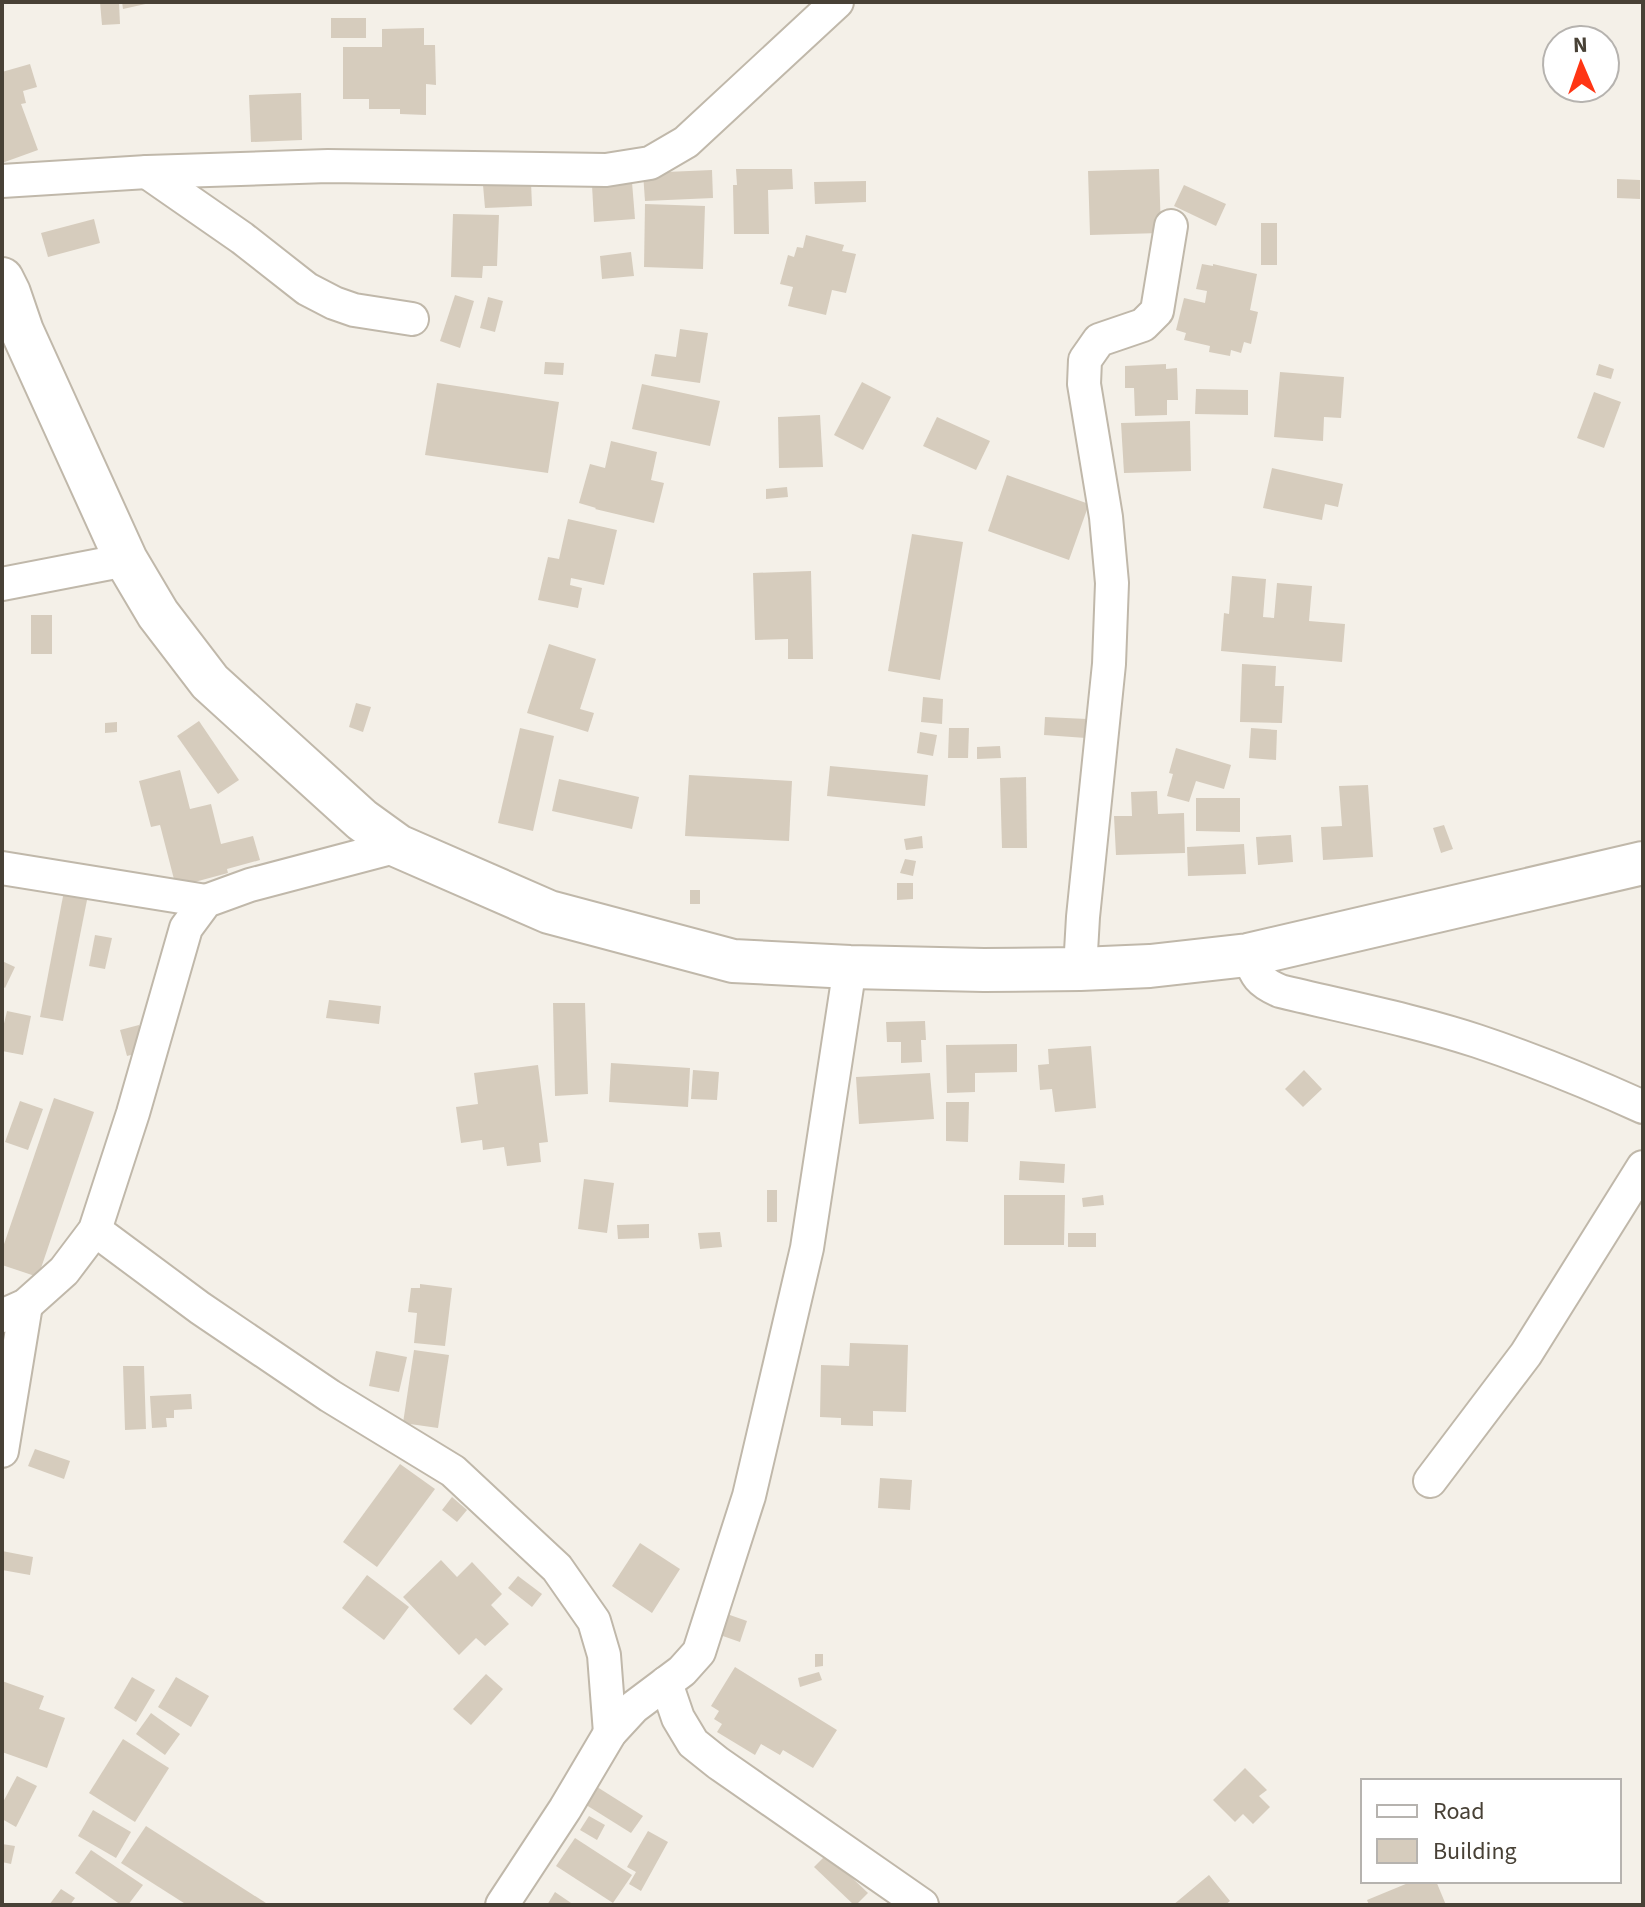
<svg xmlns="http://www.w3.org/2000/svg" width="1645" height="1907" font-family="'Source Sans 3',sans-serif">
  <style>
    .building { fill: #d6ccbd }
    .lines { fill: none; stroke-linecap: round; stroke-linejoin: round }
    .minor-casing { stroke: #c0b8aa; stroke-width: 36 }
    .tertiary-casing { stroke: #c0b8aa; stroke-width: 46 }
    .minor { stroke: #fff; stroke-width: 32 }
    .tertiary { stroke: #fff; stroke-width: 42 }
  </style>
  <rect width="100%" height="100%" fill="#f4f0e8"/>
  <g class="building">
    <path d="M100 2H119L120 24 102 25Z"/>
    <path d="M122 2H150V3L123 9Z"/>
    <rect x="331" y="18" width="35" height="20"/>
    <path d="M424 28V45H435L436 85 426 84V115L400 114V109H369V99H343V47H382V29Z"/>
    <path d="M30 64 37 87 23 91 26 103 21 104 38 150 2 163V72Z"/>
    <path d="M301 93 302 140 251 142 249 95Z"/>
    <path d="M736 169H792L793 189 768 190 769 234H734L733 185H737Z"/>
    <path d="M1159 169 1161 233 1090 235 1088 171Z"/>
    <path d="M712 170 713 198 645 201 643 173Z"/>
    <path d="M1617 179 1640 180V199L1617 198Z"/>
    <path d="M866 181V202L815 204 814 182Z"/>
    <path d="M531 182 532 206 485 208 483 185Z"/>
    <path d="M632 182 635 219 594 222 592 185Z"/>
    <path d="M1184 185 1226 204 1216 226 1174 206Z"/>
    <path d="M645 204 705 206 703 269 644 267Z"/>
    <path d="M453 214 499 215 497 266H483L482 278 451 277Z"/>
    <path d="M94 219 100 243 48 257 41 233Z"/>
    <rect x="1261" y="223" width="16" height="42"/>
    <path d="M806 235 844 245 842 251 856 254 846 293 832 290 826 315 788 306 793 287 780 284 788 255 794 257 797 247 803 248Z"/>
    <path d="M631 252 634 276 602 279 600 256Z"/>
    <path d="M1202 264 1213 266V264L1257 274 1250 310 1258 312 1251 344 1244 342 1241 353 1231 350 1230 356 1209 352 1210 346 1184 340 1186 333 1176 330 1184 298 1205 303 1207 291 1196 289Z"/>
    <path d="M455 295 474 301 460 348 440 341Z"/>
    <path d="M488 297 503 301 495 332 480 328Z"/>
    <path d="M680 329 708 333 700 383 651 376 655 354 676 357Z"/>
    <path d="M545 362 564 363 563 375 544 374Z"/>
    <path d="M1166 364V369L1177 368 1178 400H1167V415L1135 416 1134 388H1125V366Z"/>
    <path d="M1599 364 1614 369 1611 379 1596 375Z"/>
    <path d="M1280 372 1344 377 1341 418 1324 417 1323 441 1274 437Z"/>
    <path d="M862 382 891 397 863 450 834 435Z"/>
    <path d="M437 383 559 402 548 473 425 455Z"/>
    <path d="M642 384 720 401 710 446 632 429Z"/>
    <path d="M1196 389 1248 390V415L1195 414Z"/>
    <path d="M1594 392 1621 402 1604 448 1577 438Z"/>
    <path d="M820 415 823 467 779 468 778 417Z"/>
    <path d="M937 417 990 441 976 470 923 446Z"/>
    <path d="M1190 421 1191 471 1124 473 1121 423Z"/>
    <path d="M611 441 657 452 651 480 664 483 654 523 595 509 596 508 579 503 590 464 605 468Z"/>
    <path d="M1272 468 1343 484 1338 507 1325 504 1322 520 1263 508Z"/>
    <path d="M1007 475 1089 504 1069 560 988 531Z"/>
    <path d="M787 487 788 497 766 499V489Z"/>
    <path d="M568 519 617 530 604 585 571 578 570 585 582 588 578 608 538 600 548 557 559 559Z"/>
    <path d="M912 534 963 542 940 680 888 671Z"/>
    <path d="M811 571 813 659H788V639L755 640 753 573Z"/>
    <path d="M1232 576 1266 579 1263 617 1274 618 1277 583 1312 586 1309 621 1345 624 1342 662 1221 651 1224 613 1229 614Z"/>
    <rect x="31" y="615" width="21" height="39"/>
    <path d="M549 644 596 659 580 709 594 713 588 732 527 713Z"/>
    <path d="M1242 664 1276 666 1275 686H1284L1282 723 1240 722Z"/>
    <path d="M923 697 943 699 942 724 921 722Z"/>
    <path d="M356 703 371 707 363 732 349 727Z"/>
    <path d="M1045 717 1087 719 1086 738 1044 735Z"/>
    <path d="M199 721 239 780 218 794 177 736Z"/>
    <path d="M117 722V732L105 733V723Z"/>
    <path d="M520 728 554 736 533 831 498 823Z"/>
    <path d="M949 728H969L968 758H948Z"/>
    <path d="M1251 728 1277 730 1276 760 1249 758Z"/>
    <path d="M920 732 937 735 933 756 917 753Z"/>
    <path d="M1000 746 1001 758 977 759V747Z"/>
    <path d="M1176 748 1231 765 1224 789 1196 781 1189 802 1167 796 1173 774 1169 773Z"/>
    <path d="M830 766 928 775 925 806 827 796Z"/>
    <path d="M180 770 190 809 211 804 221 844 253 836 260 860 227 869 228 873 176 887 160 825 151 827 139 781Z"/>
    <path d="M689 775 792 781 789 841 685 836Z"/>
    <path d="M1026 777 1027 848H1002L1000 778Z"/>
    <path d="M559 779 639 797 632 829 552 811Z"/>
    <path d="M1368 785 1373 857 1323 860 1321 827 1342 826 1339 786Z"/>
    <path d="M1157 791 1158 814 1184 813 1185 853 1116 855 1114 816H1132L1131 792Z"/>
    <path d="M1196 798H1240V832L1196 831Z"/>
    <path d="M1444 825 1453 849 1441 853 1433 828Z"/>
    <path d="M1291 835 1293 862 1258 865 1256 837Z"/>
    <path d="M922 836 923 848 906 850 904 839Z"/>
    <path d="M1244 844 1246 874 1188 876 1187 847Z"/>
    <path d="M905 859 916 861 913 876 900 873Z"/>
    <path d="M897 883H913V899L897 900Z"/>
    <rect x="690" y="890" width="10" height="14"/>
    <path d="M64 891 88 895 63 1021 40 1017Z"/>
    <path d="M95 935 112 938 105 969 89 966Z"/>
    <path d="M2 961 15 967 5 988 2 986Z"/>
    <path d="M329 1000 381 1006 379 1024 326 1018Z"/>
    <path d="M553 1003H585L588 1094 555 1096Z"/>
    <path d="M7 1011 31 1016 23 1055 2 1051V1032Z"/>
    <path d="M925 1021 926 1040H921L922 1062 901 1063V1042H887L886 1022Z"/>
    <path d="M139 1025 145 1051 127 1056 120 1030Z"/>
    <path d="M1017 1044V1072L975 1073V1092L947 1093 946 1045Z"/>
    <path d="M1091 1046 1096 1108 1055 1112 1052 1089 1040 1090 1038 1065 1049 1064 1048 1049Z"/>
    <path d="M611 1063 690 1068 688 1107 609 1102Z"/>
    <path d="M538 1065 548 1142 539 1143 541 1162 507 1166 504 1147 483 1150 482 1140 461 1143 456 1107 478 1104 474 1073Z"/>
    <path d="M693 1070 719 1072 717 1100 691 1099Z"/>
    <path d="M1304 1070 1322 1089 1303 1107 1285 1089Z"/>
    <path d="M930 1073 934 1119 859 1124 856 1077Z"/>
    <path d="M54 1098 94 1112 38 1277 2 1265V1250Z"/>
    <path d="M20 1101 43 1109 28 1150 5 1142Z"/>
    <path d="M946 1102H969L968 1142 946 1141Z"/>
    <path d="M1020 1161 1065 1164 1064 1183 1019 1180Z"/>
    <path d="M584 1179 614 1183 607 1233 578 1229Z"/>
    <rect x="767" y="1190" width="10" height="32"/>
    <path d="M1004 1195H1065L1064 1245H1004Z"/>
    <path d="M1103 1195 1104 1205 1083 1207 1082 1198Z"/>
    <path d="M649 1224V1238L618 1239 617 1225Z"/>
    <path d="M720 1232 722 1247 700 1249 698 1233Z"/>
    <rect x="1068" y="1233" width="28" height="14"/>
    <path d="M420 1284 452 1288 445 1346 414 1343 417 1313 408 1312 411 1288H420Z"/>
    <path d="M850 1343 908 1345 906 1412 873 1411V1426L841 1425V1418L820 1417 821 1365 849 1366Z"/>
    <path d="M414 1350 449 1355 438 1428 403 1423Z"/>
    <path d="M376 1351 407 1357 399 1392 369 1386Z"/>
    <path d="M123 1366H144L146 1429 125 1430Z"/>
    <path d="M191 1394 192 1409 174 1410V1418H166L167 1427 152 1428 150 1396Z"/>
    <path d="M35 1449 70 1461 64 1479 28 1466Z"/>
    <path d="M400 1464 435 1489 377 1567 343 1542Z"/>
    <path d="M880 1478 912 1480 910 1510 878 1508Z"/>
    <path d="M452 1497 467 1510 457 1522 442 1510Z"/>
    <path d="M640 1543 680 1569 652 1613 612 1586Z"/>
    <path d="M2 1551 33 1557 30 1575 2 1570Z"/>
    <path d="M441 1560 457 1577 472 1562 502 1594 491 1605 509 1624 485 1646 476 1638 459 1655 403 1597Z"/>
    <path d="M367 1575 409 1607 384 1640 342 1608Z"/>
    <path d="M518 1576 542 1594 532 1607 508 1588Z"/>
    <path d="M727 1614 747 1621 740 1642 720 1635Z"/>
    <path d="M815 1654H823V1666L815 1667Z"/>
    <path d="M735 1667 837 1730 813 1768 783 1750 780 1755 761 1744 755 1755 717 1732 722 1724 714 1719 719 1711 711 1706Z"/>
    <path d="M819 1672 822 1680 800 1687 798 1678Z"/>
    <path d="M486 1674 503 1689 471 1725 453 1709Z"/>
    <path d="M132 1677 155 1690 136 1722 114 1708Z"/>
    <path d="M176 1677 209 1696 191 1727 158 1707Z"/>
    <path d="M2 1681 44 1696 39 1709 65 1718 47 1768 2 1752Z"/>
    <path d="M151 1713 180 1734 165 1755 136 1734Z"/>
    <path d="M123 1739 169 1768 135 1822 89 1793Z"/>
    <path d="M1245 1768 1267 1790 1259 1796 1270 1807 1253 1824 1243 1814 1235 1822 1213 1800Z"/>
    <path d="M17 1776 37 1786 16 1827 2 1819V1804Z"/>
    <path d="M594 1785 643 1816 631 1833 583 1803Z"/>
    <path d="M93 1810 131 1832 116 1858 78 1836Z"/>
    <path d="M589 1816 605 1825 597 1840 580 1830Z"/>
    <path d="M146 1826 269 1905H187L121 1863Z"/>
    <path d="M648 1831 668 1842 641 1891 629 1884 636 1872 627 1867Z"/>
    <path d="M575 1838 632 1875 613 1903 556 1866Z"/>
    <path d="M2 1844 15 1846 11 1864 2 1862Z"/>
    <path d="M91 1850 143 1885 128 1905H121L75 1873Z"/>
    <path d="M827 1854 868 1893 856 1905H854L814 1867Z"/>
    <path d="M1209 1875 1230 1901 1225 1905H1173Z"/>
    <path d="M1413 1881H1436L1446 1905H1369L1367 1900Z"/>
    <path d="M61 1889 75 1898 70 1905H49Z"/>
    <path d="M555 1892 574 1905H547Z"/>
  </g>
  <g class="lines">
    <defs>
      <g id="minor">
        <path d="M147 172 242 238 307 289 334 303 354 310 412 319"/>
        <path d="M2 181 147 172 328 166 606 170 650 163 686 142 837 2"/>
        <path d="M2 584 126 560"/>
        <path d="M2 868 206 901"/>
        <path d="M1248 955C1256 976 1259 982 1280 991 1346 1007 1413 1020 1477 1041 1534 1060 1588 1082 1643 1107"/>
        <path d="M1080 969 1083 917 1109 664 1112 583 1106 517 1084 384 1085 360 1099 340 1143 325 1157 311 1171 226"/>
        <path d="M95 1230 200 1308 330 1396 453 1471 557 1568 594 1621 604 1655 610 1733"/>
        <path d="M2 1316 26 1305 64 1271 95 1230 133 1113 186 928 206 901 250 885 398 846"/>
        <path d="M2 1451 26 1305"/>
        <path d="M1430 1481 1526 1354 1643 1167"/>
        <path d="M666 1683 678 1718 693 1743 718 1763 922 1905"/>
        <path d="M502 1905 565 1809 610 1733 634 1707 682 1671 699 1652 749 1496 807 1248 850 967"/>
      </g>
      <path id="tertiary" d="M2 279 9 293 22 331 126 560 158 614 210 682 362 820 398 846 549 912 733 961 850 967 984 970 1080 969 1150 966 1248 955 1643 863"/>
    </defs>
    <use href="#minor" class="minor-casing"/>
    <use href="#tertiary" class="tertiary-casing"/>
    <use href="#minor" class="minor"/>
    <use href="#tertiary" class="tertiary"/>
  </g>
  <rect width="1645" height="1907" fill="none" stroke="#484136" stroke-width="8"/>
  <rect x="1361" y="1779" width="260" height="104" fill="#ffffff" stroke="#b6b3af" stroke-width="2"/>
  <rect x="1377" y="1805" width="40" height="12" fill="#ffffff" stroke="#b6b3af" stroke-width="2"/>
  <text x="1433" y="1819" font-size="24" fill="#484136">Road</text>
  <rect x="1377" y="1839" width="40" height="24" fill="#d6ccbd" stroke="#b6b3af" stroke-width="2"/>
  <text x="1433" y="1859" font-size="24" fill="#484136">Building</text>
  <g transform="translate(1581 64) rotate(358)"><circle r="38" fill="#ffffff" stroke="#b6b3af" stroke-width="2"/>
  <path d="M0-6L14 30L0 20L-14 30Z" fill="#ff3514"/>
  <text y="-12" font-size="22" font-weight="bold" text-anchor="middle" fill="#484136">N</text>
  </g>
</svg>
